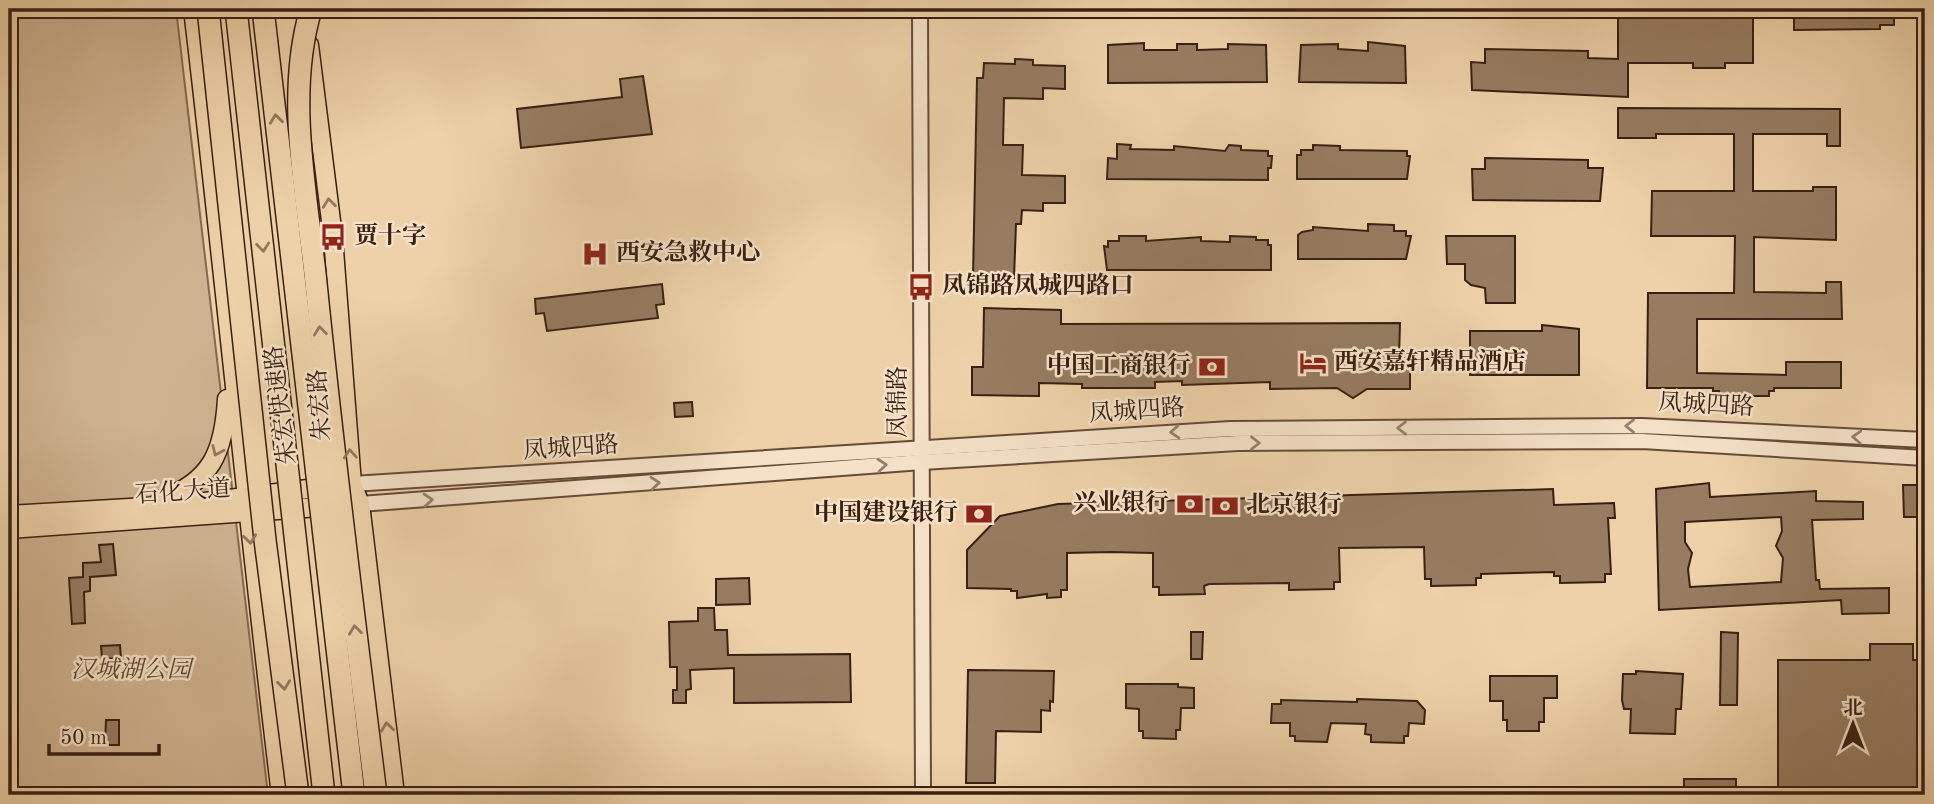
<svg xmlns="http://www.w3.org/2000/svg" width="1934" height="804" font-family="'Old Standard TT','Noto Serif SC',serif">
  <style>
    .green { fill: #cfb390; stroke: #846a52; stroke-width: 2 }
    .building { fill: #977c61; stroke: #382013; stroke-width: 2; fill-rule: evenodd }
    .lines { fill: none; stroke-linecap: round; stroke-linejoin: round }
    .minor-casing { stroke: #664c38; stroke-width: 18 }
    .major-casing { stroke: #382013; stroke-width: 21 }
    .minor { stroke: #f4e1c7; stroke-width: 14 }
    .major { stroke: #eed1a9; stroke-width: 18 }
    .highway-bridge-casing { stroke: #382013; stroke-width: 24; stroke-linecap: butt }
    .highway-bridge { stroke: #eed1a9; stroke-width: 21 }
    .oneway { stroke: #93785e }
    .oneway2 { stroke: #96806d }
    .labels { text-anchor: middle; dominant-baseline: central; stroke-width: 5; stroke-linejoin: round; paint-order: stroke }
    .poi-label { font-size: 24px; font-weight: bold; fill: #382013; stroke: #f4e1c7; text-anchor: start }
    .street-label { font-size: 24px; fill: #382013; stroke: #f4e1c7 }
    .park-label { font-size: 24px; font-style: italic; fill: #5e4532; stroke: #f4e1c7 }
  </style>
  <rect width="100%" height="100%" fill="#eed1a9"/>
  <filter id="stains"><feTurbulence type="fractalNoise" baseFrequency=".00286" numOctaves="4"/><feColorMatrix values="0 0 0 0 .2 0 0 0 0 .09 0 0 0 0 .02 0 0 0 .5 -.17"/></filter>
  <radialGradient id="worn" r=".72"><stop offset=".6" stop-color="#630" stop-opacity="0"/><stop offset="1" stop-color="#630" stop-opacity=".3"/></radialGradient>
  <path class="green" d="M9 9H176L268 795H9Z"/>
  <g class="building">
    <path d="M1618 9H1753V63H1725V68H1693V63H1628V97L1472 90 1471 62 1485 63V49L1588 51V58L1618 59Z"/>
    <path d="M1794 9H1894V25H1880V29L1794 30Z"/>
    <path d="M1368 42 1405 46 1406 83 1299 82 1301 45 1338 44V49L1368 51Z"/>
    <path d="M1144 43V50H1177V44H1197V50L1228 49V44L1266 45 1267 82 1108 83V45Z"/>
    <path d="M1015 59 1033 60V65L1065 66V89L1043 88V99L1004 98 1003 145H1023L1022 175 1065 176V203H1043V211L1022 210 1021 224H1016L1014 278 973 277 977 78H983L984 63 1015 64Z"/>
    <path d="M643 76 652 134 521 148 517 109 622 97 620 79Z"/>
    <path d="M1618 108 1840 109V146H1827V134H1753V191H1813V187H1836V240L1754 237V292L1826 293V282H1841L1842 319H1697V373L1786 375V362H1841V388H1774V391H1769V396H1719V391H1713V388H1647L1648 293H1734L1735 236H1651L1652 191H1734V134H1656V138H1618Z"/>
    <path d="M1117 144 1131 145 1130 149 1174 150V146L1225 151 1229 145 1241 146V150L1268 151V156H1272L1271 168H1268V180L1107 179 1108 158 1117 159Z"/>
    <path d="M1313 145 1340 146V150L1407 151V156H1410L1407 179H1297V155H1301V150H1313Z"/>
    <path d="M1485 158 1588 160V168H1603L1600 201 1473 200 1472 169H1485Z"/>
    <path d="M1368 224 1394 225V231H1406V236H1411L1406 259H1298V235L1302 232 1313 230V227L1368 231Z"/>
    <path d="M1119 236H1146V241L1201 237V241L1230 242V236L1256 237V240H1268V245H1271V270H1107L1104 246 1108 247V241H1119Z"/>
    <path d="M1446 236H1515V303H1486L1485 288 1471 285 1465 280V264H1447Z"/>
    <path d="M662 284 664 304 656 305 658 318 547 331 544 313 536 314 535 299Z"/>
    <path d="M984 308 1061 310V324L1400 323 1399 358H1410V389H1367L1353 398 1337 388 1270 389V382L1182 385V381L1155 382V388H1082V384L1039 383V396L972 395V367H983Z"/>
    <path d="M1542 325 1579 329V375H1470V331H1542Z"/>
    <path d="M692 402 693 416 675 417 674 403Z"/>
    <path d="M1709 483 1710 497 1816 491V501L1863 502V519L1812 520 1816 580H1819L1820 589 1889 588V613L1842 614 1841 600 1659 610 1656 489ZM1781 517 1782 531 1776 546 1783 558 1781 582 1690 587 1688 569 1692 553 1685 542V522Z"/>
    <path d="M1903 485H1925V517H1904Z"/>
    <path d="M1553 489 1554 505 1614 503 1615 518H1608L1611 574H1605V582L1560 583V576H1554V572L1516 573 1481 574V578H1476V585L1431 586V579H1425L1424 547 1339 548 1340 582H1334V589L1289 590V583L1209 584 1204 586 1205 594 1159 595V587H1153V553L1111 552 1067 553V590H1061V597L1047 598V594L1017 598V591H1011V589L967 588V550L1000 516 1058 504Z"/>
    <path d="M113 544 116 575 90 577V591L84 592 85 623 72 624 69 578 83 577V563L101 562 99 545Z"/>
    <path d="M749 578 750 604 716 605V579Z"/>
    <path d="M698 608H714L715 630H727L728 655 850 654 851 702 734 703V668L690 670 691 689 686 690V703H673V690H677V667H670L669 622 698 621Z"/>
    <path d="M1191 632H1203L1202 659H1191Z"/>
    <path d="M1721 632 1738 633 1737 705H1720Z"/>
    <path d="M1870 644H1913V660H1925V795H1778V660H1870Z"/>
    <path d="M120 645 121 659 102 658 101 646Z"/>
    <path d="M968 670 1054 671 1053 702 1050 701V711L1041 710V732L996 731 995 783H966Z"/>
    <path d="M1636 671 1683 674 1681 709H1676L1675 734 1630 733 1631 709H1624L1622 700 1623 674H1636Z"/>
    <path d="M1490 676H1557V698H1544V722H1539V731H1507V720H1503V701H1490Z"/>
    <path d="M1126 684H1178V687L1194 688V708H1181L1180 730H1176V739L1143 738V731H1139V709L1126 708Z"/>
    <path d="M1357 699 1417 701 1425 710 1424 724 1409 723 1408 736H1404V743L1371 742V735L1365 734 1366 724 1331 723 1327 742 1295 741V736H1290V723H1271L1272 704H1281V700L1357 702Z"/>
    <path d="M106 720H119V745H105Z"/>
    <rect x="1684" y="779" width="52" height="16"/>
  </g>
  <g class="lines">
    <defs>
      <g id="minor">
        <path d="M920 9 923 795"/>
        <path d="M352 484 1230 429 1642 426 1925 440"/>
        <path d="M360 504 922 462 1238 443 1642 441 1925 458"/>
      </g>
      <g id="major">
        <path d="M193 9C224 271 249 533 281 795"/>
        <path d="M309 45 333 237 352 484 360 504 395 795"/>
        <path d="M160 500C212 482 224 451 227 399"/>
        <path d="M9 515 181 505 331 486"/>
        <path d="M9 529 333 506"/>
      </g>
    </defs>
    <use href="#minor" class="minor-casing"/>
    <use href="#major" class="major-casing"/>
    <use href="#minor" class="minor"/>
    <use href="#major" class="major"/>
    <defs>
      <g id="highway-bridge">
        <path d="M208 9 265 540 298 795"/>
        <path d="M236 9 324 795"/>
        <path d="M263 9 354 795"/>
        <path d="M311 9C285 96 307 195 316 283 333 454 355 625 376 795"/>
      </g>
    </defs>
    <use href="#highway-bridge" class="highway-bridge-casing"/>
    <use href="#highway-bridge" class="highway-bridge"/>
  </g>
  <defs><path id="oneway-chevron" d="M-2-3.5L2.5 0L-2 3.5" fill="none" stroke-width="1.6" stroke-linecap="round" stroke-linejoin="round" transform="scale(1.75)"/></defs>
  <g class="oneway">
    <use href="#oneway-chevron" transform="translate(276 119) rotate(-97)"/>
    <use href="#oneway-chevron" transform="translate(329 203) rotate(-97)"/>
    <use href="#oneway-chevron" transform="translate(263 247) rotate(84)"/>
    <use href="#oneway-chevron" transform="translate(320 331) rotate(-96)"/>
    <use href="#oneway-chevron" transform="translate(217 451) rotate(114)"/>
    <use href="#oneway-chevron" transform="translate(350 454) rotate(-94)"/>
    <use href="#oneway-chevron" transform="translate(250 539) rotate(83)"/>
    <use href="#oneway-chevron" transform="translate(355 630) rotate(-97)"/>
    <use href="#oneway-chevron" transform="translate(284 685) rotate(83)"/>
    <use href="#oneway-chevron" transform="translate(387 727) rotate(-97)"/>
  </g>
  <g class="oneway2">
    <use href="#oneway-chevron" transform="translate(1630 426) rotate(180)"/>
    <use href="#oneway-chevron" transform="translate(1402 428) rotate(180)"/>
    <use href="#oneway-chevron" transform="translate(1175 432) rotate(176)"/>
    <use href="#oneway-chevron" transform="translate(1857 437) rotate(-177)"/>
    <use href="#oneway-chevron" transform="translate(1255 443)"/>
    <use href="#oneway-chevron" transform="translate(882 465) rotate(-5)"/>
    <use href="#oneway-chevron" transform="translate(655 483) rotate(-5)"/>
    <use href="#oneway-chevron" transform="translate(428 500) rotate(-4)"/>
  </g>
  <defs>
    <symbol id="bus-bare" viewBox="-9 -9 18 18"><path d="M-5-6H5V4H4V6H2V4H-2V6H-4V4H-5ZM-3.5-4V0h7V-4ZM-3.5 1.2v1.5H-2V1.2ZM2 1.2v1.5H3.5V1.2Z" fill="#8f2418" stroke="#f4e1c7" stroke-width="2.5" paint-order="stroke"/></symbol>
    <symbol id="hospital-bare" viewBox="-9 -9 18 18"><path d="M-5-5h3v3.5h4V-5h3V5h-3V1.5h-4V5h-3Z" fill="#8f2418" stroke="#f4e1c7" stroke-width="2.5" paint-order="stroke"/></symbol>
    <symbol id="hotel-bare" viewBox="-9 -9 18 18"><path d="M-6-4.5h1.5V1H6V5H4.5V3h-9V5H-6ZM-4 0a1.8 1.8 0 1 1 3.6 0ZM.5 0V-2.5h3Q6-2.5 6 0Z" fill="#8f2418" stroke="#f4e1c7" stroke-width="2.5" paint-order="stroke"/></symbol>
    <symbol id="bank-bare" viewBox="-9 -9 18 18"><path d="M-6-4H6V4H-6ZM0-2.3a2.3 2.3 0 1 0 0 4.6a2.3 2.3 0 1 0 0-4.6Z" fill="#8f2418" stroke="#f4e1c7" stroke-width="2.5" paint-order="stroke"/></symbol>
  </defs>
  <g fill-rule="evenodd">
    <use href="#bus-bare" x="314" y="218" width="38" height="38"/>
    <use href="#hospital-bare" x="576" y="235" width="38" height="38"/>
    <use href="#bus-bare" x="902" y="268" width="38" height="38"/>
    <use href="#hotel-bare" x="1294" y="344" width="38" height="38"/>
    <use href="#bank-bare" x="1193" y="348" width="38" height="38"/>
    <use href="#bank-bare" x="1171" y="485" width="38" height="38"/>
    <use href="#bank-bare" x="1206" y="487" width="38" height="38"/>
    <use href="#bank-bare" x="960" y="495" width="38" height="38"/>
  </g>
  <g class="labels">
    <g class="poi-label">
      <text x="354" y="237">贾十字</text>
      <text x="616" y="254">西安急救中心</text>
      <text x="942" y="287">凤锦路凤城四路口</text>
      <text x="1334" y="363">西安嘉轩精品酒店</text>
      <text x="1191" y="367" text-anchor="end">中国工商银行</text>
      <text x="1169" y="504" text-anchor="end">兴业银行</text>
      <text x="1246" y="506">北京银行</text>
      <text x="958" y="514" text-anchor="end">中国建设银行</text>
    </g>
    <g class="street-label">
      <text transform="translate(899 402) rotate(-90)">凤锦路</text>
      <text transform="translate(282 405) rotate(-97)">朱宏快速路</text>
      <text transform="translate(321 405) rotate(-94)">朱宏路</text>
      <text transform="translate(1706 406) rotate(3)">凤城四路</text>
      <text transform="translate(1137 412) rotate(-4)">凤城四路</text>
      <text transform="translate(571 449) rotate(-4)">凤城四路</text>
      <text transform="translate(183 493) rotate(-4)">石化大道</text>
    </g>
    <g class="park-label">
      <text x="131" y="671">汉城湖公园</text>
    </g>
  </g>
  <rect width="1934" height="804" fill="none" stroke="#eed1a9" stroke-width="35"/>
  <rect x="10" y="10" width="1913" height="783" fill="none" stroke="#382013" stroke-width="3.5"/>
  <rect x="18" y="18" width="1899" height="769" fill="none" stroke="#382013" stroke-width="2"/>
  <g transform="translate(1853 724)" stroke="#f4e1c7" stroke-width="5" paint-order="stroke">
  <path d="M0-5L12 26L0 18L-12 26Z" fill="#382013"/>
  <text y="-10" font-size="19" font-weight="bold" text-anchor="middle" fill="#382013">北</text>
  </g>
  <path d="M49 744v10h110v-10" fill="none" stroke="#382013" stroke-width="3.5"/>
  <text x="60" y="744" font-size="21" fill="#382013" stroke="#f4e1c7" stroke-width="5" paint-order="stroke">50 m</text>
  <rect width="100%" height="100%" filter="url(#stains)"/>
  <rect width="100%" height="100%" fill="url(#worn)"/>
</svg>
